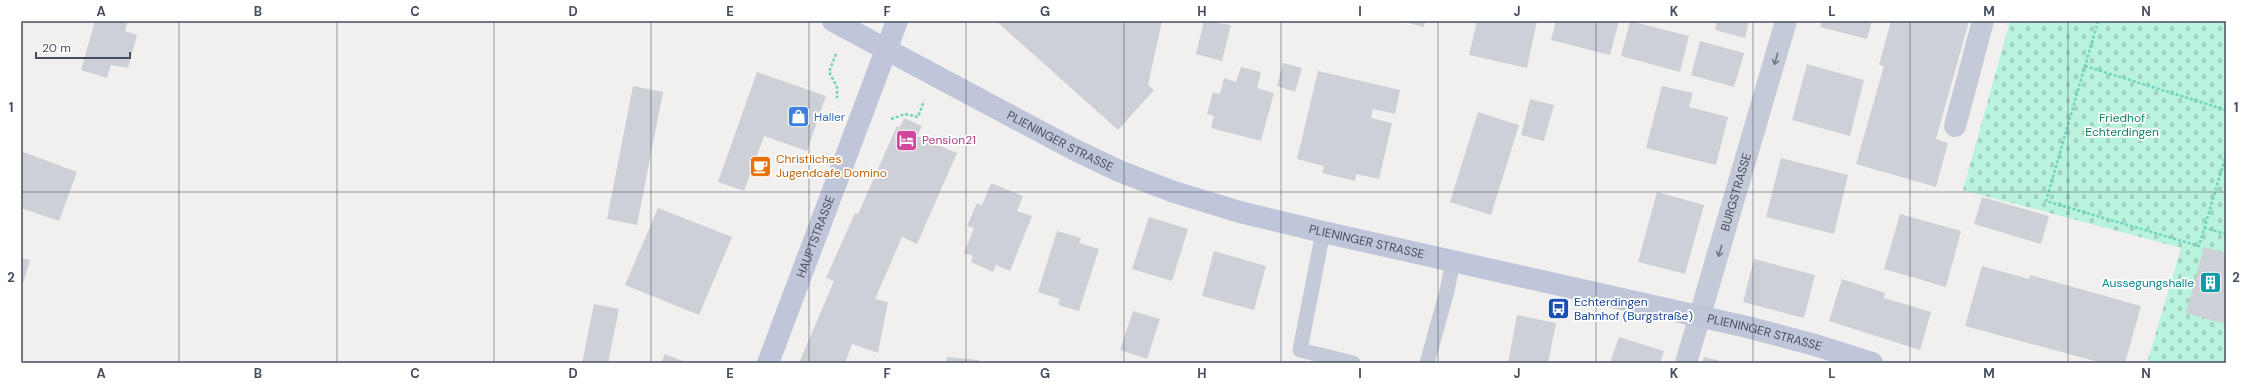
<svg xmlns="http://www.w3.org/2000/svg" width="2247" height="384" font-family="'DM Sans',sans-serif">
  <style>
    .cemetery { fill: url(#cemetery-stones) }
    .building { fill: #ced0d7 }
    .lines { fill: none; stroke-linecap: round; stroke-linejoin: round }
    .path { stroke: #6fd4ba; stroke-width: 2.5; stroke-dasharray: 3 2; stroke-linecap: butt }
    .service { stroke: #c4cad8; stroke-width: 15 }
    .minor { stroke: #c4cad8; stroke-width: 22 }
    .secondary { stroke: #c0c6da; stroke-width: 22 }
    .oneway { stroke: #717989 }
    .grid { fill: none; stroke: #454d5f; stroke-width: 1; stroke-opacity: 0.55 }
    .labels { text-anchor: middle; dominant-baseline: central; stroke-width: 3.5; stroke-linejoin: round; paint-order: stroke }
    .shop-label { font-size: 12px; fill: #366cbe; stroke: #fff; text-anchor: start }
    .park-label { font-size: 12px; fill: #0f8163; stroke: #fff }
    .hotel-label { font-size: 12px; fill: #b23c85; stroke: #fff; text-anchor: start }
    .street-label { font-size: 12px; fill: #454d5f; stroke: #fff }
    .food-label { font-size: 12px; fill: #c56008; stroke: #fff; text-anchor: start }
    .culture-label { font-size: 12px; fill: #0d838f; stroke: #fff; text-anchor: end }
    .transit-label { font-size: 12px; fill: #164399; stroke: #fff; text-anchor: start }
    .neatline { fill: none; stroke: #454d5f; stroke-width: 1.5 }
    .grid-label { font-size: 13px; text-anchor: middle; font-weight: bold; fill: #454d5f }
  </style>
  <defs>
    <pattern id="cemetery-stones" width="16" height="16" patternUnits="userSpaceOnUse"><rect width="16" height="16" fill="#baf3dd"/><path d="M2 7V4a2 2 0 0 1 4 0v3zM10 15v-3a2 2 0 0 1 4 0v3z" fill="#a1d2c0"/></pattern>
  </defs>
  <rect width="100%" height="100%" fill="#f2f0ef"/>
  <path class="cemetery" d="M2010 21H2226V363H2147L2181 248 1963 190Z"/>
  <g class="building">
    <path d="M95 21H128L125 31 137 35 128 68 111 65 107 78 81 70Z"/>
    <path d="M996 21H1162L1148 85 1154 90 1118 130Z"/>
    <path d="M1204 21 1231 25 1222 61 1196 54Z"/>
    <path d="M1401 21H1425L1424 27Z"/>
    <path d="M1477 21H1537L1527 68 1469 55Z"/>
    <path d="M1556 21H1619L1610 55 1551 40Z"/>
    <path d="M1630 21 1689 36 1680 72 1621 56Z"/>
    <path d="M1717 21H1749L1745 38 1715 30Z"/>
    <path d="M1822 21H1872L1867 39 1820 27Z"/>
    <path d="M1891 21H1969L1936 139 1948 143 1936 187 1856 164 1884 66 1879 65Z"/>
    <path d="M1700 41 1744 53 1734 87 1691 75Z"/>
    <path d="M1283 63 1302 68 1295 92 1277 86Z"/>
    <path d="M1807 64 1864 80 1850 136 1792 120Z"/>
    <path d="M1241 67 1261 72 1257 88 1274 93 1261 141 1211 128 1214 116 1207 114 1213 92 1220 94 1224 78 1236 82Z"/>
    <path d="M1318 71 1400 90 1395 114 1373 109 1371 118 1392 123 1379 179 1356 174 1355 181 1322 173 1324 166 1297 159Z"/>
    <path d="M757 72 826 96 807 151 764 136 744 191 718 182Z"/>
    <path d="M633 86 663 92 637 225 607 219Z"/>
    <path d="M1662 86 1693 93 1689 107 1728 117 1716 165 1646 148Z"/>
    <path d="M1530 99 1554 105 1544 141 1521 135Z"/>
    <path d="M1478 112 1519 125 1491 215 1450 202Z"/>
    <path d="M904 118 922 126 917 136 957 153 917 244 902 237 875 299 888 302 878 353 852 344 845 363H799L834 281 826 278 855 213 858 214 897 126 900 127Z"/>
    <path d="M21 151 77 172 59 221 21 208Z"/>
    <path d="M1781 158 1848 175 1834 234 1766 217Z"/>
    <path d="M991 183 1023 196 1017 211 1032 216 1010 271 996 265 993 272 971 262 973 256 964 253 974 228 967 226 977 203 982 205Z"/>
    <path d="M1657 192 1704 205 1685 274 1638 262Z"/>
    <path d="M1982 197 2049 216 2041 244 1974 224Z"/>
    <path d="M658 208 732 237 699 315 625 285Z"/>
    <path d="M1900 214 1961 231 1946 287 1884 269Z"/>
    <path d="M1149 217 1188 229 1172 281 1132 269Z"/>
    <path d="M1057 231 1081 238 1079 243 1099 249 1079 311 1058 305 1060 299 1038 292Z"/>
    <path d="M2204 247 2226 253V324L2186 313Z"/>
    <path d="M1214 251 1266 266 1254 310 1202 296Z"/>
    <path d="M21 258 30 260 21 290Z"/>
    <path d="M1754 259 1815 275 1804 318 1743 302Z"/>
    <path d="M1982 266 2029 279 2030 275 2141 306 2125 363H2102L1965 326Z"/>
    <path d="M1842 279 1885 293 1884 298 1931 312 1920 350 1829 321Z"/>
    <path d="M594 304 619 309 608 363H582Z"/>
    <path d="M1133 311 1160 319 1147 359 1120 350Z"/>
    <path d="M1517 315 1556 323 1548 363H1508Z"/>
    <path d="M1619 337 1664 351 1660 363H1610Z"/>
    <path d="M665 354 687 363H661Z"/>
    <path d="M947 357 979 360V363H946Z"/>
    <path d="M1704 357 1725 362V363H1702Z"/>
  </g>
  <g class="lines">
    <g class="path">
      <path d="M2098 21 2046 201 2199 246 2226 155"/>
      <path d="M836 54 829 72 837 87V98"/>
      <path d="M2085 66 2226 110"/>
      <path d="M891 119 905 114 918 117 924 101"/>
      <path d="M2204 228 2226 234"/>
    </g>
    <g class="service">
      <path d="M1323 232 1300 350 1353 363"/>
      <path d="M1427 363 1447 291 1453 261"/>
    </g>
    <g class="minor">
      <path d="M1955 126 1983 21"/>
      <path id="s1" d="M1686 363 1786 21"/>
    </g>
    <g class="secondary">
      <path id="s2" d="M833 21 1073 149 1119 171 1174 192 1240 212 1323 232 1747 327 1815 345 1872 363"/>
      <path id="s3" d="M768 363 897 21"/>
    </g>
  </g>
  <defs><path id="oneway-shaft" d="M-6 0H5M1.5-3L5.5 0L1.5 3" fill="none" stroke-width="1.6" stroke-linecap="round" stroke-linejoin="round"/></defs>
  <g class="oneway">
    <use href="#oneway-shaft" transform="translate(1776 59) rotate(106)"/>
    <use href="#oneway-shaft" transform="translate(1720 251) rotate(107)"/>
  </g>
  <path class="grid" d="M179 21V363M337 21V363M494 21V363M651 21V363M809 21V363M966 21V363M1124 21V363M1281 21V363M1438 21V363M1596 21V363M1753 21V363M1910 21V363M2068 21V363M21 192H2226"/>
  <defs>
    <symbol id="shop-square" viewBox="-11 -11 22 22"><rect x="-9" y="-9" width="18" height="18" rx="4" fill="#3f7fe0" stroke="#fff"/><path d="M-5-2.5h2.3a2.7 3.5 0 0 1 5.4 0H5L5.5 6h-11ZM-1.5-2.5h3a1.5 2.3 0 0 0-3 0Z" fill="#fff"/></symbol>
    <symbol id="hotel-square" viewBox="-11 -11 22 22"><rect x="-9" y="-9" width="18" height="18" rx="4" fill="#d1479c" stroke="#fff"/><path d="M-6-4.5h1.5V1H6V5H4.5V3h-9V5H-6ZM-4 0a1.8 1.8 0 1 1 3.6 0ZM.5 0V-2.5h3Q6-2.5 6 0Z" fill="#fff"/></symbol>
    <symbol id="cafe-square" viewBox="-11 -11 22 22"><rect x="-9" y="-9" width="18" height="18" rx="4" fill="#e8710a" stroke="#fff"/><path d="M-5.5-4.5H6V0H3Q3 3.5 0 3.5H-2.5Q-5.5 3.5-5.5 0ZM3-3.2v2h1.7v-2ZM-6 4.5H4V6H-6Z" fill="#fff"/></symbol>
    <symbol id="building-square" viewBox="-11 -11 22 22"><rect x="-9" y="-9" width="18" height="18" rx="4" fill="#0f9aa8" stroke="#fff"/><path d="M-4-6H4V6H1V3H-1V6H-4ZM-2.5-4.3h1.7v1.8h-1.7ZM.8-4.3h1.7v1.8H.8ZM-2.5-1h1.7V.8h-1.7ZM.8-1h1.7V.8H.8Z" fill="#fff"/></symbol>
    <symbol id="bus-square" viewBox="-11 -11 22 22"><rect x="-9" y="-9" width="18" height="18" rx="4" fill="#1a4fb4" stroke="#fff"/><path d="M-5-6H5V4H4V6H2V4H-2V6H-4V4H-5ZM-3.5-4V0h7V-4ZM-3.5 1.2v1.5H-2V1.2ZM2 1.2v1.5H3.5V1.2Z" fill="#fff"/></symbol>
  </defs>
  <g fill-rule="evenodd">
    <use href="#shop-square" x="786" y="104" width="25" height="25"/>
    <use href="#hotel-square" x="894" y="128" width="25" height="25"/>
    <use href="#cafe-square" x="748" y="154" width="25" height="25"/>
    <use href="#building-square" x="2198" y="270" width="25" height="25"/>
    <use href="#bus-square" x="1546" y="296" width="25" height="25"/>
  </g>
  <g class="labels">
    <g class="shop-label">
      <text x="814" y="117">Haller</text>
    </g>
    <g class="park-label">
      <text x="2122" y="118">Friedhof<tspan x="2122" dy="14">Echterdingen</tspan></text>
    </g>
    <g class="hotel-label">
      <text x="922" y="140">Pension21</text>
    </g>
    <g class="street-label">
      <text stroke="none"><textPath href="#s2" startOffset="257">PLIENINGER STRASSE</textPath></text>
      <text stroke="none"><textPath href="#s1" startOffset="178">BURGSTRASSE</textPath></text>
      <text stroke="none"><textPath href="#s3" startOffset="135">HAUPTSTRASSE</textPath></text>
      <text stroke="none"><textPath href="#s2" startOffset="581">PLIENINGER STRASSE</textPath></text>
      <text stroke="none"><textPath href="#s2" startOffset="989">PLIENINGER STRASSE</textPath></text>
    </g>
    <g class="food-label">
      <text x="776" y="159">Christliches<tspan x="776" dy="14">Jugendcafe Domino</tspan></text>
    </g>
    <g class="culture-label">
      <text x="2194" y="283">Aussegungshalle</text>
    </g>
    <g class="transit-label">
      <text x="1574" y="302">Echterdingen<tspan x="1574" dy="14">Bahnhof (Burgstraße)</tspan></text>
    </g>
  </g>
  <rect width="2247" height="384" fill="none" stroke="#ffffff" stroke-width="44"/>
  <path d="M36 52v6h94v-6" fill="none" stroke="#454d5f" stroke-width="2"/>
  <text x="42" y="52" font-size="12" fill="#454d5f" stroke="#ffffff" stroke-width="3" paint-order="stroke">20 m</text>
  <rect x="22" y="22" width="2203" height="340" class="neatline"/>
  <g class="grid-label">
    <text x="101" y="16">A</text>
    <text x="258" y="16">B</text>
    <text x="415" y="16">C</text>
    <text x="573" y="16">D</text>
    <text x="730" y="16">E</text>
    <text x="887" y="16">F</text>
    <text x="1045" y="16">G</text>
    <text x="1202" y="16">H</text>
    <text x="1360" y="16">I</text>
    <text x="1517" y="16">J</text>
    <text x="1674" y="16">K</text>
    <text x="1832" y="16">L</text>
    <text x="1989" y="16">M</text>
    <text x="2146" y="16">N</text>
    <text x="11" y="112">1</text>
    <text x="2236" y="112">1</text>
    <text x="11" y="282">2</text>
    <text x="2236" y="282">2</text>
    <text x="101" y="378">A</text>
    <text x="258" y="378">B</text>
    <text x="415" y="378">C</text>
    <text x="573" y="378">D</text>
    <text x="730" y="378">E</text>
    <text x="887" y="378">F</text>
    <text x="1045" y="378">G</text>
    <text x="1202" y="378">H</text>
    <text x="1360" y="378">I</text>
    <text x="1517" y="378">J</text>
    <text x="1674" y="378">K</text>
    <text x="1832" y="378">L</text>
    <text x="1989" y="378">M</text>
    <text x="2146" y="378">N</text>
  </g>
</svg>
